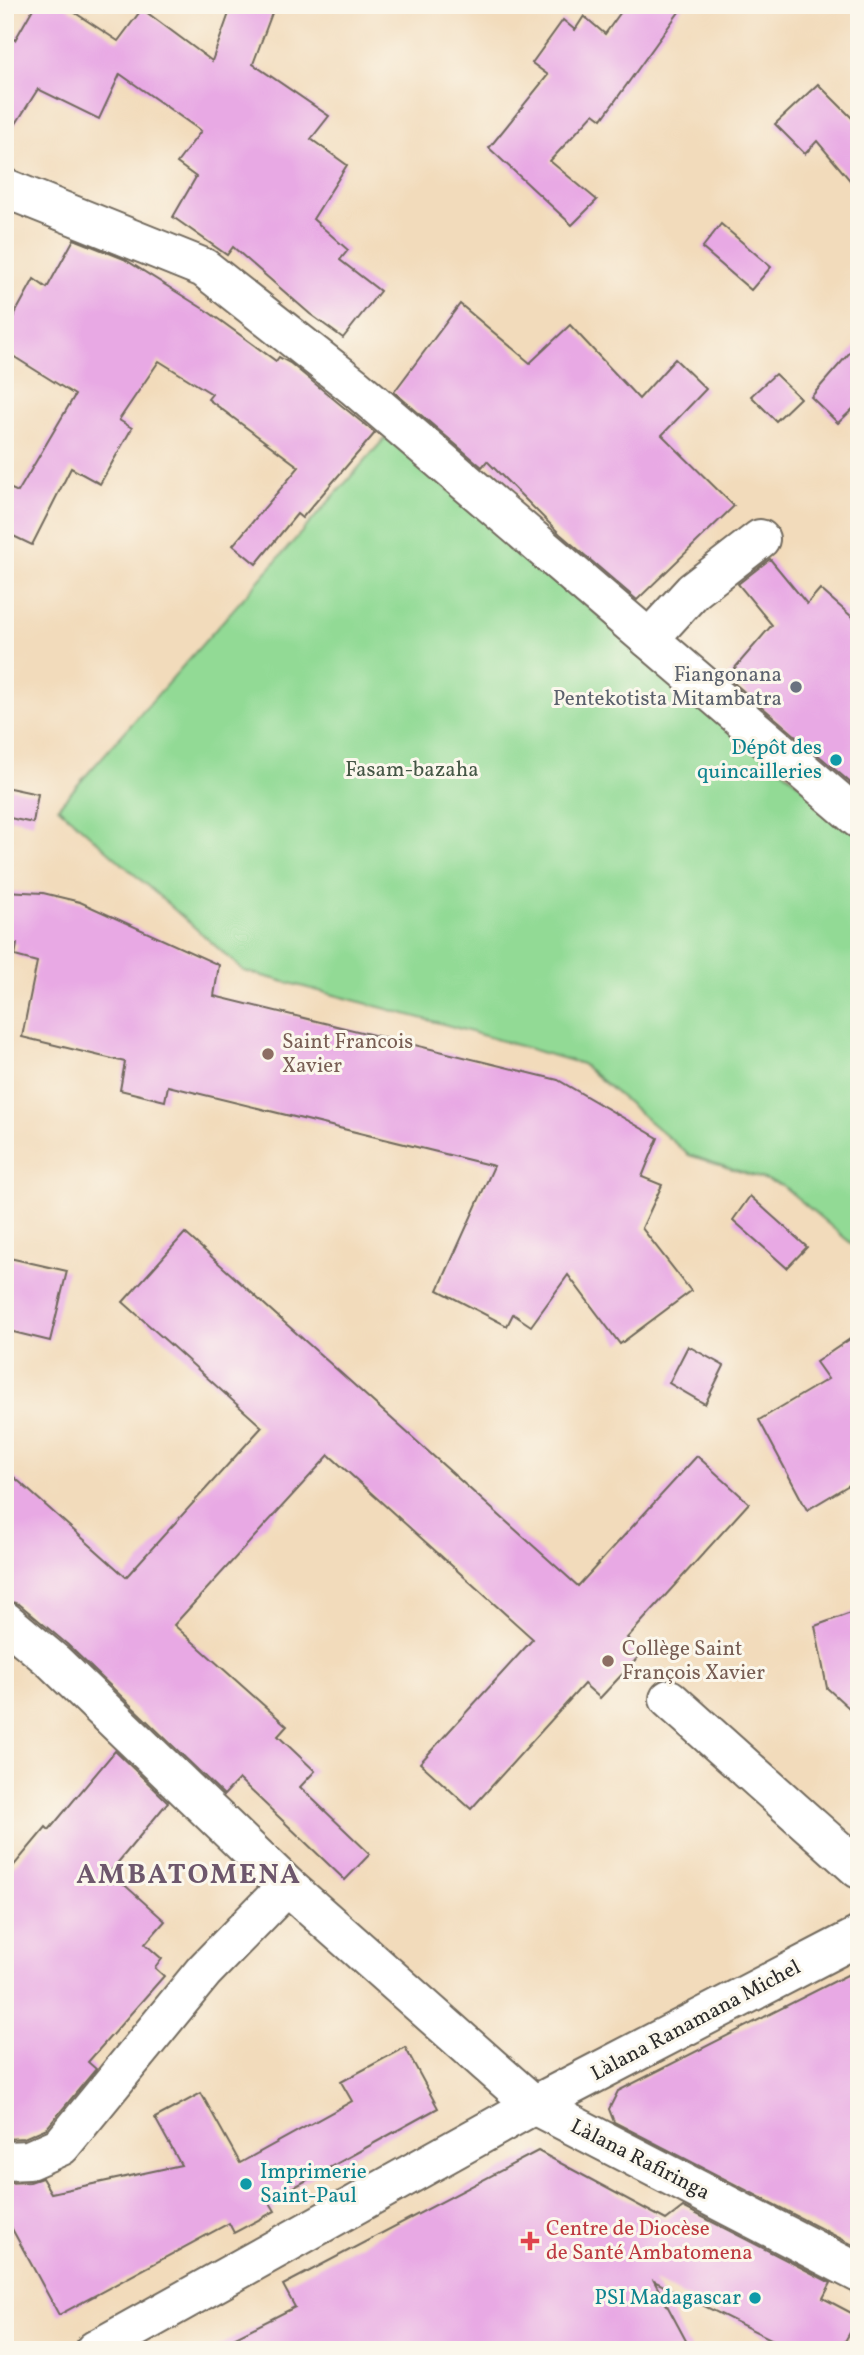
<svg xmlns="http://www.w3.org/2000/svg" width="864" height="2355" font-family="Vollkorn,serif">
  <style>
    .green { fill: #92da95; stroke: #5e8260; stroke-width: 2 }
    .building { fill: #e8a9e4 }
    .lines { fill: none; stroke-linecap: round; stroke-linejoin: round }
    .minor-casing { stroke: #71695d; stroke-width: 42 }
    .minor { stroke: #fff; stroke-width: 38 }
    .worship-dot { fill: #6b7280; stroke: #fbf7ec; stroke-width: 2.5 }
    .culture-dot { fill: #0f9aa8; stroke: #fbf7ec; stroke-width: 2.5 }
    .education-dot { fill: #8d6e63; stroke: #fbf7ec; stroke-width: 2.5 }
    .health-dot { fill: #e0444e; stroke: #fbf7ec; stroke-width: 2.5 }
    .labels { text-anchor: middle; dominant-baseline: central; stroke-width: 6; stroke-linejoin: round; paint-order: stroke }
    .worship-label { font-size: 21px; fill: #5b616d; stroke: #fbf7ec; text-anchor: end }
    .culture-label { font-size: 21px; fill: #0d838f; stroke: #fbf7ec; text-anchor: end }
    .park-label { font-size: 21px; fill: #455746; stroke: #fbf7ec }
    .education-label { font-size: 21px; fill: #785e54; stroke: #fbf7ec; text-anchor: start }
    .street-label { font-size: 21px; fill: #2b2b2b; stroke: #fbf7ec }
    .health-label { font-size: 21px; fill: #be3a42; stroke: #fbf7ec; text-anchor: start }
    .district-label { font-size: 28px; font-weight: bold; letter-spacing: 2px; fill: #6d576c; stroke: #fbf7ec }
  </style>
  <rect width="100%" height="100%" fill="#fbf7ec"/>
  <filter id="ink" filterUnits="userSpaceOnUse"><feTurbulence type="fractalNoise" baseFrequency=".0143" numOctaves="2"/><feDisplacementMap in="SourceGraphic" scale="14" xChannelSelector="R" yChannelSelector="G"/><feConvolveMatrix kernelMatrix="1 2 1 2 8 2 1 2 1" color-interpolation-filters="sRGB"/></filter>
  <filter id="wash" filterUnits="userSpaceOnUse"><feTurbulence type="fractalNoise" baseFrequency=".00686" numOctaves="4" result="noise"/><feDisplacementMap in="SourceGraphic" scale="28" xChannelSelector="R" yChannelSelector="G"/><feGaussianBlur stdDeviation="1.57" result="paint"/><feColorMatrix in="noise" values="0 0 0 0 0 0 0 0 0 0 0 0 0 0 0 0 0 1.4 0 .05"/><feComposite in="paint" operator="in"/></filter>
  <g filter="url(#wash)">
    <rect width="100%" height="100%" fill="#f2dbbb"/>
    <path class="green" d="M386 437 859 834V1250L782 1185 689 1155 582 1064 447 1025 244 971 58 807Z"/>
    <g id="blocks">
      <g class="building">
        <path d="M35 5H63L118 41 142 9 212 61 232 5H275L253 64 329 116 311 139 347 165 313 219 348 250 340 260 380 291 343 338 310 314 233 247 227 255 173 217 196 177 177 163 201 131 120 74 99 119 38 89 5 141V35L15 40Z"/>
        <path d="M626 5H684L602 119 594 113 550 161 597 200 572 225 489 148 548 75 532 63 563 20 575 30 584 16 605 34Z"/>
        <path d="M818 84 859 125V191L817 141 805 154 775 124Z"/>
        <path d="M721 224 771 267 751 290 702 248Z"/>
        <path d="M74 239 124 259 210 313 276 361 279 357 290 363 375 433 302 518 297 514 256 564 233 545 299 467 208 399 212 394 159 361 119 420 132 428 100 484 71 468 32 545 5 532V486L18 492 75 395 5 351V332L34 279 47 288Z"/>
        <path d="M460 304 530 363 570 325 639 399 675 359 706 389 662 435 734 506 637 600 560 534 487 461 482 467 394 392Z"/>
        <path d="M859 342V403L838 423 811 397Z"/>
        <path d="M775 374 800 398 776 421 751 396Z"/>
        <path d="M770 559 807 604 820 589 859 623V790L727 677 772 625 738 584Z"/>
        <path d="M5 787 38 794 33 823 5 817Z"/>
        <path d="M5 891 43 893 80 902 219 965 214 996 558 1080 658 1138 642 1177 662 1185 642 1228 691 1291 620 1344 568 1275 531 1326 513 1314 507 1326 438 1290 494 1166 168 1086 165 1101 120 1090 125 1062 22 1037 37 962 15 956 17 944H5Z"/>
        <path d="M750 1196 807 1247 787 1268 733 1220Z"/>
        <path d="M185 1233 578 1586 697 1456 749 1503 627 1638 643 1652 600 1698 584 1684 471 1809 420 1763 533 1639 329 1455 174 1625 287 1726 278 1736 315 1771 300 1787 370 1854 345 1880 239 1779 224 1795 68 1645 19 1604 5 1600V1469L126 1577 262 1427 123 1302Z"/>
        <path d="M5 1257 67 1271 50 1341 5 1330Z"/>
        <path d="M859 1333V1479L807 1510 759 1420 828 1379 816 1362Z"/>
        <path d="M688 1346 724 1366 705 1404 669 1383Z"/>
        <path d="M859 1610V1717L827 1688 815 1626Z"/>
        <path d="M115 1751 168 1802 110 1872 165 1921 145 1944 162 1959 155 1968 164 1976 88 2062 96 2069 47 2128 24 2138 5 2139V1876L46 1827 49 1830Z"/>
        <path d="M859 1969V2236L853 2245 614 2122 609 2109 618 2091Z"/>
        <path d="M405 2047 438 2108 269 2201 275 2211 234 2233 229 2223 59 2315 5 2216V2183L30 2182 42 2178 51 2193 181 2165 155 2118 201 2093 240 2163 352 2101 341 2082Z"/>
        <path d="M538 2151 666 2220 683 2207 831 2283 823 2298 859 2317 840 2350H793L654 2281 691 2350H210L295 2307 283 2285Z"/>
      </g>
    </g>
  </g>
  <g filter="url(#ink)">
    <use href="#blocks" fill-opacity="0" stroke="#71695d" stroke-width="2"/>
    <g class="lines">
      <defs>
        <g id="minor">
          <path d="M5 188 204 268 355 387 859 819"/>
          <path d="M649 639 693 591 760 539"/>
          <path d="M5 1621 54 1662 287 1886 534 2105 859 2273"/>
          <path d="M669 1699 859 1869"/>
          <path d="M5 2161 29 2160 61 2146 204 1971 287 1886"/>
          <path d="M95 2350 534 2105 859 1936"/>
        </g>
      </defs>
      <use href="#minor" class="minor-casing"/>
      <use href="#minor" class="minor"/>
    </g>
  </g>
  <circle class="worship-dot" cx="796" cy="687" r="7"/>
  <g class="culture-dot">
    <circle cx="836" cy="760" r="7"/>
    <circle cx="246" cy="2184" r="7"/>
    <circle cx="755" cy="2298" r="7"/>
  </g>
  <g class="education-dot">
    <circle cx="268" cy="1054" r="7"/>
    <circle cx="608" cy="1661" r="7"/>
  </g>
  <path class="health-dot" d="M526.5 2230.5h7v7h7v7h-7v7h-7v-7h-7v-7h7z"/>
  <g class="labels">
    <g class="worship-label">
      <text x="782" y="675">Fiangonana<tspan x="782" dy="24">Pentekotista Mitambatra</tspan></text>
    </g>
    <g class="culture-label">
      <text x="822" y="748">Dépôt des<tspan x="822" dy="24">quincailleries</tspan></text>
      <text x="260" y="2172" text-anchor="start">Imprimerie<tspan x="260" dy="24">Saint-Paul</tspan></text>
      <text x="741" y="2298">PSI Madagascar</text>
    </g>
    <g class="park-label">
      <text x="412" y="770">Fasam-bazaha</text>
    </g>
    <g class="education-label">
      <text x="282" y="1042">Saint Francois<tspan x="282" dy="24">Xavier</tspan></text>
      <text x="622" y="1649">Collège Saint<tspan x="622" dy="24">François Xavier</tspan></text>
    </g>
    <g class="street-label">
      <text transform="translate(696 2021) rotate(-28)">Làlana Ranamana Michel</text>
      <text transform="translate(640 2160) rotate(27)">Làlana Rafiringa</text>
    </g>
    <g class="health-label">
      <text x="546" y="2229">Centre de Diocèse<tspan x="546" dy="24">de Santé Ambatomena</tspan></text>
    </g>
    <g class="district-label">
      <text x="189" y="1875">AMBATOMENA</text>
    </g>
  </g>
  <rect width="864" height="2355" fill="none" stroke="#fbf7ec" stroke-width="28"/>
</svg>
